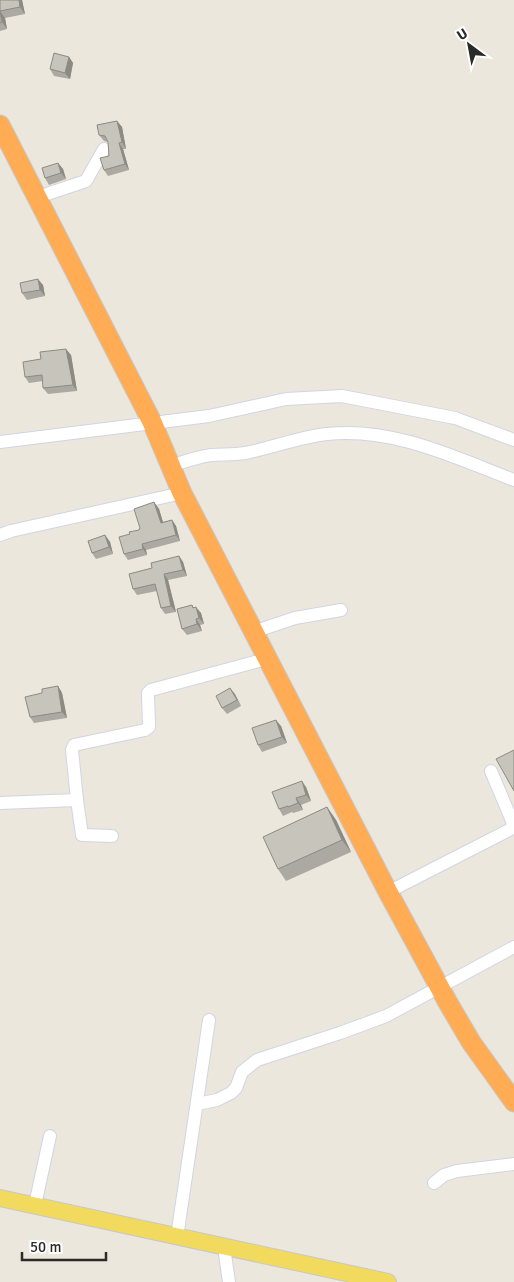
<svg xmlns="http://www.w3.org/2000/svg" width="514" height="1282" font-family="Signika,sans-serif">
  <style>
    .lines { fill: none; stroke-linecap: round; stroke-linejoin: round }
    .minor-casing { stroke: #d2d4e3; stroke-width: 14 }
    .major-casing { stroke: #c8c8c8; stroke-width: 18 }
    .highway-casing { stroke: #c8c8c8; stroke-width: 21 }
    .minor { stroke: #fff; stroke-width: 12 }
    .major { stroke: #f1da5d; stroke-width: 16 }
    .highway { stroke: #ffac55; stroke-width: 19 }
    .wall { fill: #aba9a1 }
    .shaded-wall { fill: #8b8a83 }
    .building { fill: #c7c5bb; stroke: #8b8a83 }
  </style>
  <rect width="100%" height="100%" fill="#ece7dc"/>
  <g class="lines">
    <defs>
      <g id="minor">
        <path d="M38 197 86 181 104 149"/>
        <path d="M0 442 209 416 286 399 342 396 455 418 514 440"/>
        <path d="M170 466C183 462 197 457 211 455 222 454 233 455 245 453 272 448 299 437 327 434 393 427 454 457 514 480"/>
        <path d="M0 535 11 531 182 493"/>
        <path d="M253 632 295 618 341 610"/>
        <path d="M77 800 82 835 112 836"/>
        <path d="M0 803 77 800 72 750 74 745 145 730 149 727 148 693 151 690 266 659"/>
        <path d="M388 892 511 829 513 826 512 821 491 771"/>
        <path d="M197 1104 217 1100 231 1093 236 1088 242 1072 257 1060 340 1033 386 1016 514 947"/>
        <path d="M434 1183 444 1175 457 1171 514 1164"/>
        <path d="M35 1205 50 1136"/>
        <path d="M177 1237 209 1020"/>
        <path d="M224 1247 229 1282"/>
      </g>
      <path id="major" d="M0 1198 388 1282"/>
      <path id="highway" d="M0 125 152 422 182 493 388 892 447 1001 471 1042 514 1102"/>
    </defs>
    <use href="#minor" class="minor-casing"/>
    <use href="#major" class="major-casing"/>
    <use href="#highway" class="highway-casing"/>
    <use href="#minor" class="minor"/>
    <use href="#major" class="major"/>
    <use href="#highway" class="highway"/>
  </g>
  <g class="wall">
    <path d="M0 0H22L25 14 5 18 7 29 0 31Z"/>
    <path d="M69 57 73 63 70 79 54 76 50 69Z"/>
    <path d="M117 121 122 127 126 149H123L129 170 108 176 104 170 109 156 108 142 104 141 99 135Z"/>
    <path d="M58 163 63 169 66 179 49 185 45 178Z"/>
    <path d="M43 285 45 296 27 300 22 293Z"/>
    <path d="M71 355 77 391 48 394 43 388V381L29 383 25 377Z"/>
    <path d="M154 502 159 509 163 522 172 520 176 526 180 541 146 550 147 555 128 560 124 554 130 534 139 530Z"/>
    <path d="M105 535 110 542 113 554 96 559 92 553Z"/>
    <path d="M179 556 183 562 187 576 168 580 176 612 165 614 161 608 157 591 137 595 133 589 152 568Z"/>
    <path d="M192 605 194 608 201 613 204 624 200 625 202 631 187 635 182 629Z"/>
    <path d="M58 686 62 693 67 718 34 723 30 717 42 693Z"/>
    <path d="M230 688 241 706 227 714 222 708Z"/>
    <path d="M281 726 287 743 262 752 258 745Z"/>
    <path d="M306 787 311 801 301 805 303 810 293 813 292 812 283 816 279 809Z"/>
    <path d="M327 807 336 820 351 852 286 881 278 869Z"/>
  </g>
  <g class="shaded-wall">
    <path d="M19 0H22L25 14 20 7Z"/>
    <path d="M0 11 5 18 7 29 2 22Z"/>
    <path d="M69 57 73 63 70 79 65 73Z"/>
    <path d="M117 121 122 127 126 149 122 142Z"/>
    <path d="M119 143 123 149 129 170 125 164Z"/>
    <path d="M58 163 63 169 66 179 61 173Z"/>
    <path d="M38 279 43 285 45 296 40 290Z"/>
    <path d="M66 349 71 355 77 391 73 385Z"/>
    <path d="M154 502 159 509 165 529 161 523Z"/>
    <path d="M172 520 176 526 180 541 176 535Z"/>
    <path d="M105 535 110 542 113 554 109 547Z"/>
    <path d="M142 544 146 550 147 555 143 549Z"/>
    <path d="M179 556 183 562 187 576 183 570Z"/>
    <path d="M164 574 168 580 176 612 171 606Z"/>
    <path d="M196 607 201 613 204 624 199 618Z"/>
    <path d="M196 619 200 625 202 631 197 624Z"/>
    <path d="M58 686 62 693 67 718 62 712Z"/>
    <path d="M230 688 235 694 241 706 237 700Z"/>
    <path d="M276 720 281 726 287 743 282 737Z"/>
    <path d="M302 781 306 787 311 801 306 795Z"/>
    <path d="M296 798 301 805 303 810 298 803Z"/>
    <path d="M327 807 336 820 351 852 342 840Z"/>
  </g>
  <g class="building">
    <path d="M0 0H19L20 7 0 11 2 22 0 23Z"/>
    <path d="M54 53 69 57 65 73 50 69Z"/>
    <path d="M117 121 122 142 119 143 125 164 104 170 100 158 109 156 108 142 105 136 99 135 97 125Z"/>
    <path d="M58 163 61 173 45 178 42 168Z"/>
    <path d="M38 279 40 290 22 293 20 283Z"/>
    <path d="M66 349 73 385 43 388 42 375 25 377 23 362 41 359 40 352Z"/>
    <path d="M154 502 161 523 172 520 176 535 142 544 143 549 124 554 119 537 130 534 129 532 139 530 140 528 134 509Z"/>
    <path d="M105 535 109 547 92 553 88 541Z"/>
    <path d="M179 556 183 570 164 574 171 606 161 608 155 584 133 589 129 574 152 568 151 563Z"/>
    <path d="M192 605 193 608 196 607 199 618 196 619 197 624 182 629 177 609Z"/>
    <path d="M58 686 62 712 30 717 25 697 42 693V689Z"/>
    <path d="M230 688 237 700 222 708 216 696Z"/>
    <path d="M276 720 282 737 258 745 252 728Z"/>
    <path d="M514 750V791L496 759Z"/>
    <path d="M302 781 306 795 296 798 298 803 288 807V806L279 809 272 792Z"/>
    <path d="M327 807 342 840 278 869 263 837Z"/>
  </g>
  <g transform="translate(469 45) rotate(328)" stroke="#ffffff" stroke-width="4" paint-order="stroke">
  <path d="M0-4L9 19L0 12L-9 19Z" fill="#2a2a2a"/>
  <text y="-8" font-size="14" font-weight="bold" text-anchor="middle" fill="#2a2a2a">U</text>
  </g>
  <path d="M22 1252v8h84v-8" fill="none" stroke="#2a2a2a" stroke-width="2.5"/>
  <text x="30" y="1252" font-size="15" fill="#2a2a2a" stroke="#ffffff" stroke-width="4" paint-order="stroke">50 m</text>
</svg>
